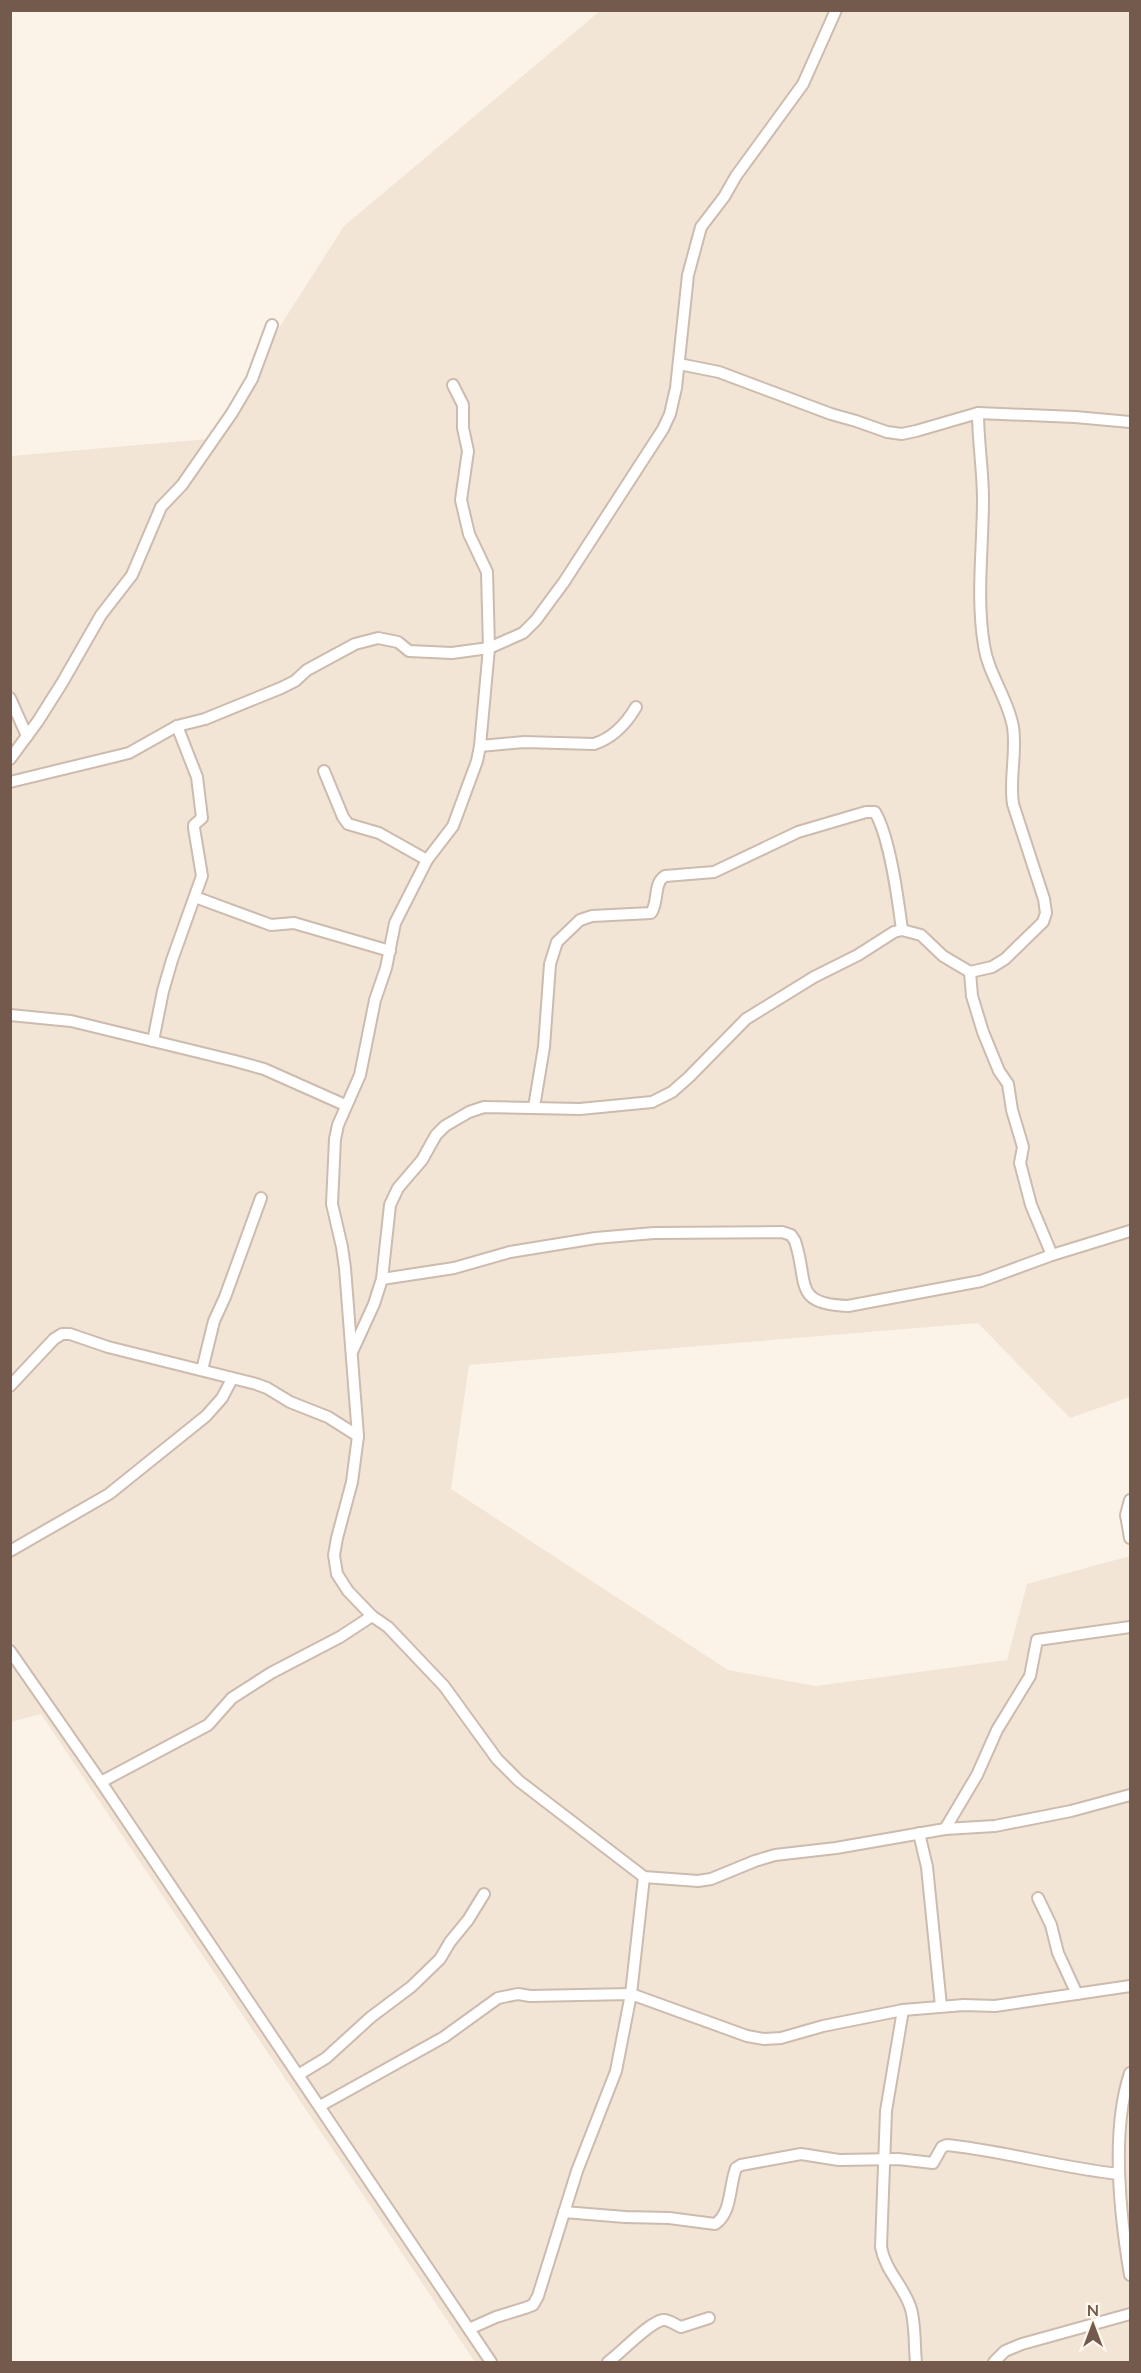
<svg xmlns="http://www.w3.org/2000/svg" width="1141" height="2373" font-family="Lato,sans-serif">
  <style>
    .residential { fill: #f2e5d6 }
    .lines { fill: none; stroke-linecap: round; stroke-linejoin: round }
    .street-casing { stroke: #ccbbae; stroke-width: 14 }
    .street { stroke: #fff; stroke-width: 10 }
  </style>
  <rect width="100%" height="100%" fill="#fbf3e8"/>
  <path class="residential" d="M600 11H1130V1397L1070 1418 978 1323 469 1365 451 1489 728 1670 816 1686 1007 1660 1027 1584 1130 1556V2362H475L41 1714 11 1722V456L208 439 344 226Z"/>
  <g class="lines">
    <defs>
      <g id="street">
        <path d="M679 364 719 372 831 414 856 421 887 432 902 434 916 431 978 413 1075 417 1130 422"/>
        <path d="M453 385 463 405V428L468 451 461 500 469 534 487 572 489 648 480 746 477 761 453 826 427 860 395 923 386 968 375 1000 360 1075 338 1125 335 1139 332 1204 342 1247 345 1268 358 1436 352 1482 337 1538 334 1555 337 1574 348 1591 372 1616 388 1627 444 1686 497 1759 519 1781 644 1877 698 1881 711 1879 755 1861 775 1855 836 1848 945 1829 995 1826 1071 1811 1130 1795"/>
        <path d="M10 698 27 736"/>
        <path d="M480 746 524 742 594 744C613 738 626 724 636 707"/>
        <path d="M10 759 38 721 62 683 101 615 132 575 161 507 182 485 232 413 252 379 272 325"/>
        <path d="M324 771 343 817 348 824 379 833 427 860"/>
        <path d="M10 782 129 753 177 726 205 719 281 688 295 681 307 670 355 644 378 638 398 642 409 651 452 653 489 648 523 633 536 620 564 582 663 429 670 414 676 388 688 275 701 227 724 197 736 176 803 84 836 10"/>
        <path d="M195 897 271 925 294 923 390 951"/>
        <path d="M970 972 972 996 983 1032 999 1071 1008 1084 1012 1110 1023 1147 1020 1163 1031 1205 1052 1255"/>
        <path d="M10 1015 71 1021 235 1061 264 1069 345 1105"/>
        <path d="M153 1041 163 991 172 960 202 876 194 828V825L202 818 197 777 177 726"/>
        <path d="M534 1107 544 1047 550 964 557 942 580 920 592 916 651 913C659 902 653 883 665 876L714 872 798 832 866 812H875C890 838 898 899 902 930"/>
        <path d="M382 1279 454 1268 510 1252 596 1238 654 1233 782 1232 791 1235 795 1241C809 1283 792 1304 848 1306L981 1281 1052 1255 1130 1231"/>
        <path d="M352 1352 374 1304 382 1279 390 1205 398 1188 422 1160 436 1135 445 1126 469 1112 484 1107 580 1109 652 1102 672 1092 689 1077 746 1019 814 977 858 955 894 932 902 930 921 935 943 956 970 972 992 967 1005 959 1043 922 1046 913 1044 899 1013 804C1009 779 1017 753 1013 727 1008 698 988 674 984 645 976 598 983 547 983 499 983 470 978 442 978 413"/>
        <path d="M202 1370 214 1321 225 1297 261 1198"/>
        <path d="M10 1386 54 1339 62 1334H70L108 1347 256 1384 267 1388 290 1402 328 1417 358 1436"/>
        <path d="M1130 1500 1126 1515 1130 1538"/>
        <path d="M10 1551 109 1494 206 1416 222 1398 232 1379"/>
        <path d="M10 1651 101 1782 491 2362"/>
        <path d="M101 1782 208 1725 232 1698 271 1673 340 1637 372 1616"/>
        <path d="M945 1829 977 1775 997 1730 1030 1676 1037 1640 1130 1627"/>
        <path d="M919 1833 927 1867 941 2006"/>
        <path d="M1038 1898 1051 1925 1058 1953 1077 1994"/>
        <path d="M903 2010 886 2111 881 2247C885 2270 902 2284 910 2306 916 2323 914 2345 916 2362"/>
        <path d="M1130 2073C1111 2130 1120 2216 1130 2275"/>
        <path d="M298 2075 326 2058 371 2017 411 1987 440 1959 450 1942 468 1920 484 1894"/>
        <path d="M320 2106 444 2037 498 1998 518 1994 530 1996 631 1994 747 2036 764 2039 781 2038 823 2026 903 2010 964 2005 995 2006 1130 1986"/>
        <path d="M564 2212 625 2217 669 2218 715 2224C732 2213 729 2186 736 2168L741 2165 801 2154 839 2160 898 2159 933 2163 942 2147 947 2145C1005 2151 1061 2168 1119 2174"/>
        <path d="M469 2329 496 2317 525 2308 533 2305 538 2296 577 2171 616 2071 631 1994 644 1877"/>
        <path d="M608 2362C621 2353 649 2322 663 2320 669 2319 675 2325 681 2327L709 2318"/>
        <path d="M994 2362 1005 2351 1022 2344 1130 2314"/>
      </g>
    </defs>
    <use href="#street" class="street-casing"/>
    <use href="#street" class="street"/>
  </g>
  <rect width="1141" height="2373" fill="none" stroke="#735a4d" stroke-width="24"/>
  <g transform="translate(1093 2325)" stroke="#fef7ee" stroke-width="4.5" paint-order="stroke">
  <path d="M0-4.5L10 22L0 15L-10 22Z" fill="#735a4d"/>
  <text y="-9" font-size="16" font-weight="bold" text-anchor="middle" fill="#735a4d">N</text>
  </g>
</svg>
